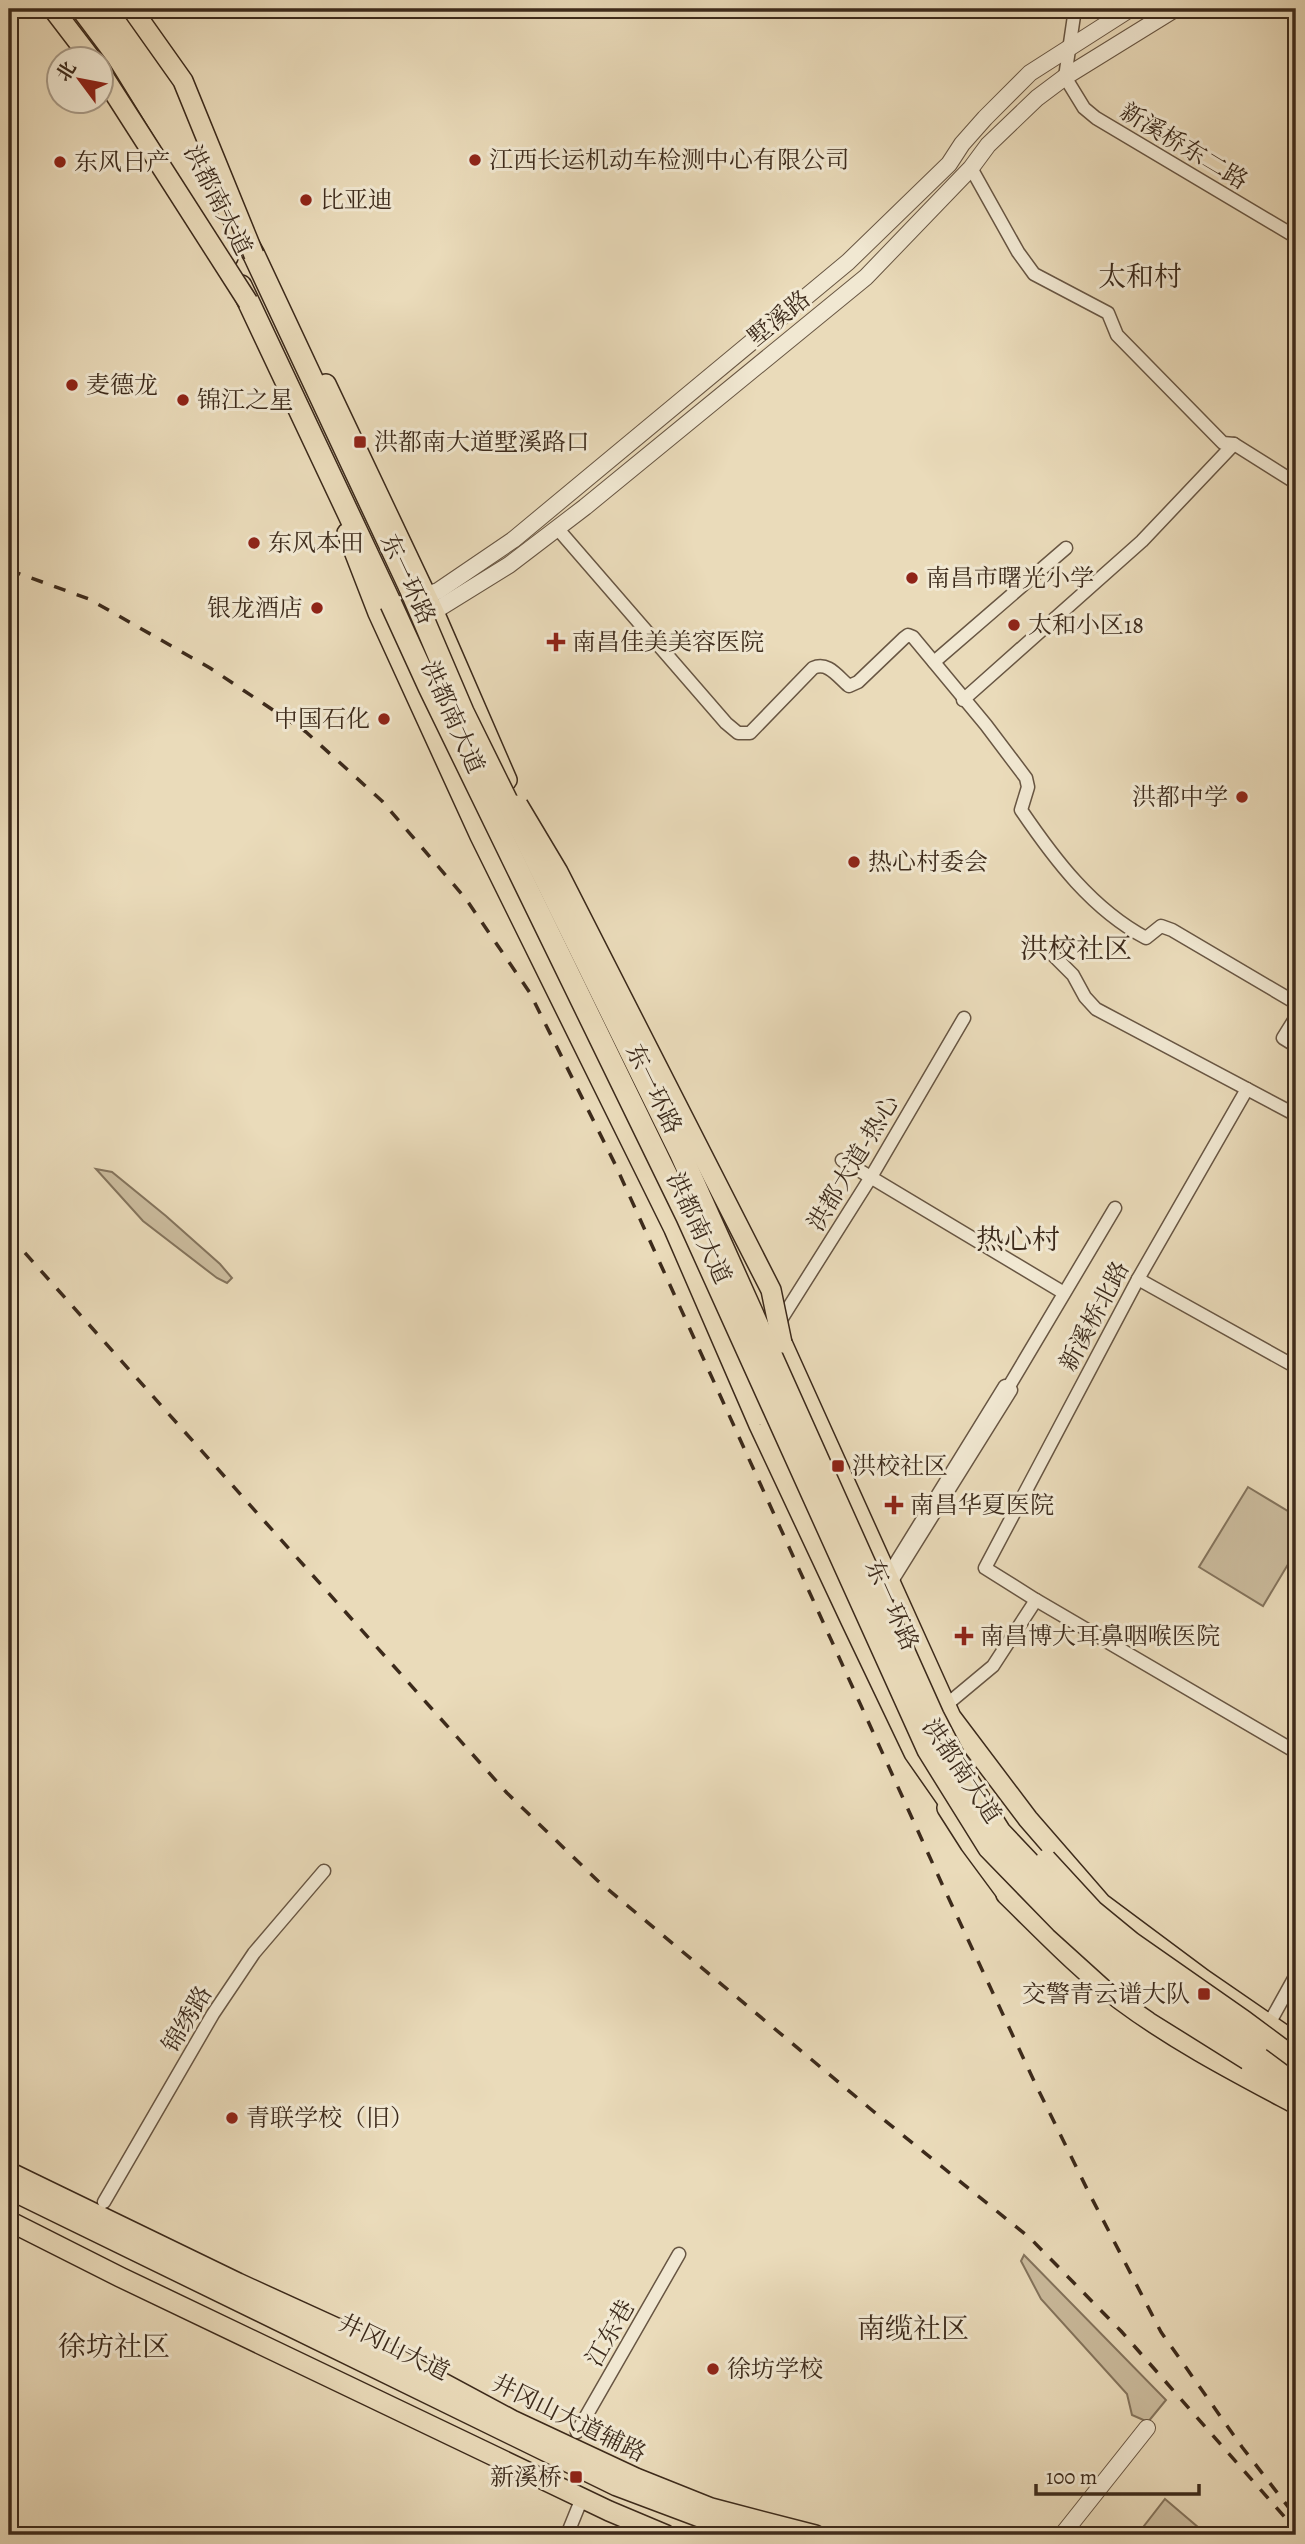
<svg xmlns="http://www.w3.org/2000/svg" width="1305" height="2544" font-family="Alegreya,'Noto Serif SC',serif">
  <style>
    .green { fill: #ccbd9f; stroke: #84745d; stroke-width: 2 }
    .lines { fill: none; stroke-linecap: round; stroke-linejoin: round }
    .minor-casing { stroke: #685643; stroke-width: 15 }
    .tertiary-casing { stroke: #685643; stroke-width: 18 }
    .primary-casing { stroke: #3c2a1b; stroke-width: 22 }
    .trunk-casing { stroke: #3c2a1b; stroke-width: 24 }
    .minor { stroke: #f1e8d2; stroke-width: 12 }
    .tertiary { stroke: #f1e8d2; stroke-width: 16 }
    .primary { stroke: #eadbba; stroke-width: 19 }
    .trunk { stroke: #eadbba; stroke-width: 21 }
    .rail { stroke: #3c2a1b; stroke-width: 3.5; stroke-dasharray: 12 12; stroke-linecap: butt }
    .primary-bridge-casing { stroke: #3c2a1b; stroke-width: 22; stroke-linecap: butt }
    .trunk-bridge-casing { stroke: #3c2a1b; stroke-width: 24; stroke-linecap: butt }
    .primary-bridge { stroke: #eadbba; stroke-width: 19 }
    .trunk-bridge { stroke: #eadbba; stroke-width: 21 }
    .poi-dot { fill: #8f2418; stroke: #f1e8d2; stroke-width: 2.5 }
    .labels { text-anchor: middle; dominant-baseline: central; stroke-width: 6; stroke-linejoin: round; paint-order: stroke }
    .street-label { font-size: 24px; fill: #3c2a1b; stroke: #f1e8d2 }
    .poi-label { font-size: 24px; fill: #3c2a1b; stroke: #f1e8d2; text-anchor: start }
    .quarter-label { font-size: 28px; fill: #3c2a1b; stroke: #f1e8d2 }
  </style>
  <rect width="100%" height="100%" fill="#eadbba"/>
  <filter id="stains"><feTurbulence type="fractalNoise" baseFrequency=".00286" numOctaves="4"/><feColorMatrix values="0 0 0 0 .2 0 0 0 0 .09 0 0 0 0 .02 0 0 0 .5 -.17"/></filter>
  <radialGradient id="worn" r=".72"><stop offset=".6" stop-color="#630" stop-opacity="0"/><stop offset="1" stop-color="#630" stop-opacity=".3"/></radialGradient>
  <g class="green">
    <path d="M96 1169 112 1172 166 1216 220 1264 232 1278 227 1283 217 1278 143 1221Z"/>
    <path d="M1248 1487 1296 1516V1551L1263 1606 1199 1567Z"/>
    <path d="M1024 2255 1166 2400 1148 2422 1132 2415 1127 2394 1041 2299 1021 2261Z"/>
    <path d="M1165 2499 1199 2528 1194 2535H1137Z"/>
  </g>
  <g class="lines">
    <defs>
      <g id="minor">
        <path d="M1075 9 1065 77 1084 108 1096 118 1296 237"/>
        <path d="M971 168 1018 252 1034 274 1108 313 1117 335 1223 443 1234 444 1296 483"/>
        <path d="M557 528 726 723 738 733H750L813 668C828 661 838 677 849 686L858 682 904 638 908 635 913 637 986 725 1026 778 1028 787 1021 810C1055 860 1092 909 1146 938L1161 926 1172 930 1296 1003"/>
        <path d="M934 662 1066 548"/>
        <path d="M963 700 1142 541 1234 444"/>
        <path d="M1047 949 1073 975 1085 997 1096 1009 1296 1115"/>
        <path d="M1296 1017 1283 1038 1296 1046"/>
        <path d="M1247 1089 1138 1279 985 1568 1036 1600 1296 1752"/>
        <path d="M842 1160 1064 1293"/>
        <path d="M1138 1279 1296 1367"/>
        <path d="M777 1326 871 1177 964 1018"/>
        <path d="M1008 1388 1115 1208"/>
        <path d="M887 1577 1005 1386 1011 1390 890 1584"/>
        <path d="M945 1706 993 1666 1036 1600"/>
        <path d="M1266 2029 1296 1975"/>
        <path d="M104 2202 213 2014 254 1953 324 1871"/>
        <path d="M577 2432 679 2254"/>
        <path d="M567 2535 582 2498"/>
      </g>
      <g id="tertiary">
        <path d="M382 611 438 591 513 540 848 262 949 164 962 144 985 118 1030 73 1130 9"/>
        <path d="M425 617 509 565 585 507 866 277 971 168 988 145 1037 98 1065 77 1175 9"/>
        <path d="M1062 2535 1147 2428"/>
      </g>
      <g id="primary">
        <path d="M53 9 92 60"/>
        <path d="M157 58 188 110"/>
        <path d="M326 384 434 612 507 780"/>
        <path d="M347 533 378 613 480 836 674 1229 759 1425 851 1621 914 1753 958 1816"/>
        <path d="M706 1187 783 1345 951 1717 1028 1819 1101 1903 1203 1979 1296 2043"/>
        <path d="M947 1808 970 1844 1007 1894"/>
        <path d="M1238 2048 1296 2085"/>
        <path d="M9 2172 238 2283 365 2341 512 2420 636 2478 711 2508 815 2535"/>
        <path d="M9 2221 120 2277 609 2511 666 2535"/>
      </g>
      <g id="trunk">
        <path d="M82 9 118 57 176 151 227 257"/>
        <path d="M107 9 140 54 254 255 410 588"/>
        <path d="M241 286 391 604"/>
        <path d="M1007 1894C1044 1930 1080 1968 1121 1999 1176 2040 1236 2071 1296 2103"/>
        <path d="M1257 2045 1296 2068"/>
        <path d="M9 2188 617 2485 713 2521 764 2535"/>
      </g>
    </defs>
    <use href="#minor" class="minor-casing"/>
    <use href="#tertiary" class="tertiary-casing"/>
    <use href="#primary" class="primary-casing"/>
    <use href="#trunk" class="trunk-casing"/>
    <use href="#minor" class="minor"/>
    <use href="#tertiary" class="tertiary"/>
    <use href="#primary" class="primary"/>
    <use href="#trunk" class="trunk"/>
    <g class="rail">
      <path d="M9 570 89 599 210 668 306 732 382 801 466 899 530 993 615 1164 942 1884 1035 2083 1088 2191 1161 2332 1242 2447 1296 2517"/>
      <path d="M9 1235 507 1793 598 1881 873 2111 1030 2238 1121 2331 1296 2530"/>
    </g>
    <defs>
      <g id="primary-bridge">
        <path d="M132 9 183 81 254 255"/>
        <path d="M102 74 248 302"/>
        <path d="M518 805 558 872 771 1290 782 1343"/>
        <path d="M1046 1859 1093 1910 1132 1942 1245 2021 1296 2059"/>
      </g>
      <g id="trunk-bridge">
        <path d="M410 588 463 712 680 1152 933 1716 961 1770 1000 1832 1071 1907 1133 1962 1257 2045"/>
        <path d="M391 604 429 687 687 1217 928 1750 989 1848 1061 1922 1124 1979 1160 2004 1248 2059"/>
      </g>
    </defs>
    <use href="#primary-bridge" class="primary-bridge-casing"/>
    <use href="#trunk-bridge" class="trunk-bridge-casing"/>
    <use href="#primary-bridge" class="primary-bridge"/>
    <use href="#trunk-bridge" class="trunk-bridge"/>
  </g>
  <g class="poi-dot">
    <circle cx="475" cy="160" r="7"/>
    <circle cx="60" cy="162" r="7"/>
    <circle cx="306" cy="200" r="7"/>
    <circle cx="72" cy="385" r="7"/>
    <circle cx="183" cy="400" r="7"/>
    <rect x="353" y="435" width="14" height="14" rx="3.5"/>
    <circle cx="254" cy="543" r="7"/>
    <circle cx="912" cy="578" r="7"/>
    <circle cx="317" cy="608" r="7"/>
    <circle cx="1014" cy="625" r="7"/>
    <path d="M552.5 631.5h7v7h7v7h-7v7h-7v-7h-7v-7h7z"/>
    <circle cx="384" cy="719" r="7"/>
    <circle cx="1242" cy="797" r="7"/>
    <circle cx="854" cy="862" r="7"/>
    <rect x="831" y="1459" width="14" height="14" rx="3.5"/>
    <path d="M890.5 1494.5h7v7h7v7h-7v7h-7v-7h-7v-7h7z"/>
    <path d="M960.5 1625.5h7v7h7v7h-7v7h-7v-7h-7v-7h7z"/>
    <rect x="1197" y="1987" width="14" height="14" rx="3.5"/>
    <circle cx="232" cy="2118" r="7"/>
    <circle cx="713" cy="2369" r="7"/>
    <rect x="569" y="2470" width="14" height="14" rx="3.5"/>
  </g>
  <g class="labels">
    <g class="street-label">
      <text transform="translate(1184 146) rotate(31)">新溪桥东二路</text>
      <text transform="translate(218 200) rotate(63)">洪都南大道</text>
      <text transform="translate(779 318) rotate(-39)">墅溪路</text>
      <text transform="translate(408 579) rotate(65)">东一环路</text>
      <text transform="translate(453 717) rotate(66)">洪都南大道</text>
      <text transform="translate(654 1089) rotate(64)">东一环路</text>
      <text transform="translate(853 1163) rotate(-59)">洪都大道-热心</text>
      <text transform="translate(699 1228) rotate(65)">洪都南大道</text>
      <text transform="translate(1094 1316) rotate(-62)">新溪桥北路</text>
      <text transform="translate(892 1605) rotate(66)">东一环路</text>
      <text transform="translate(962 1771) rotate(56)">洪都南大道</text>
      <text transform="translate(187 2019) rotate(-59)">锦绣路</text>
      <text transform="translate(610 2333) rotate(-60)">江东巷</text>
      <text transform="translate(394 2347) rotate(26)">井冈山大道</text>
      <text transform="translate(569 2418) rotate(26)">井冈山大道辅路</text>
    </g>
    <g class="poi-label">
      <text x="489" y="160">江西长运机动车检测中心有限公司</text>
      <text x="74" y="162">东风日产</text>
      <text x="320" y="200">比亚迪</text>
      <text x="86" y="385">麦德龙</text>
      <text x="197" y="400">锦江之星</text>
      <text x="374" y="442">洪都南大道墅溪路口</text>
      <text x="268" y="543">东风本田</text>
      <text x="926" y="578">南昌市曙光小学</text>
      <text x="303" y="608" text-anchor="end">银龙酒店</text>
      <text x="1028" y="625">太和小区18</text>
      <text x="572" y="642">南昌佳美美容医院</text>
      <text x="370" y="719" text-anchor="end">中国石化</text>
      <text x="1228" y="797" text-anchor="end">洪都中学</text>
      <text x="868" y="862">热心村委会</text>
      <text x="852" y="1466">洪校社区</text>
      <text x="910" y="1505">南昌华夏医院</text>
      <text x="980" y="1636">南昌博大耳鼻咽喉医院</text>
      <text x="1190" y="1994" text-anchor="end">交警青云谱大队</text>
      <text x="246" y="2118">青联学校（旧）</text>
      <text x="727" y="2369">徐坊学校</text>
      <text x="562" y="2477" text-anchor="end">新溪桥</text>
    </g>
    <g class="quarter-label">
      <text x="1140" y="277">太和村</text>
      <text x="1076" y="949">洪校社区</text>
      <text x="1018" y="1240">热心村</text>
      <text x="913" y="2329">南缆社区</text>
      <text x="114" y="2347">徐坊社区</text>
    </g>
  </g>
  <rect width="1305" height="2544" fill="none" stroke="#eadbba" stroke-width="35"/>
  <rect x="10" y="10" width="1284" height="2523" fill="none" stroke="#3c2a1b" stroke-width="3.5"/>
  <rect x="18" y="18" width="1270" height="2509" fill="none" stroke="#3c2a1b" stroke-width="2"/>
  <g transform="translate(80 80) rotate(302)"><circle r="33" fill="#f1e8d2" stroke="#a99c89" stroke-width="2"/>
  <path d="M0-5L12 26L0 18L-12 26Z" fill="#8f2418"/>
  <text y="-10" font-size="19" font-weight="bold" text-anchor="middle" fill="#3c2a1b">北</text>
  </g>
  <path d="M1036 2484v10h163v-10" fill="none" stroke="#3c2a1b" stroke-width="3.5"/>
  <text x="1046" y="2484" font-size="21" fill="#3c2a1b" stroke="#f1e8d2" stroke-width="5" paint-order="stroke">100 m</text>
  <rect width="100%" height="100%" filter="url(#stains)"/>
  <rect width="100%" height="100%" fill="url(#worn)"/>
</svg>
